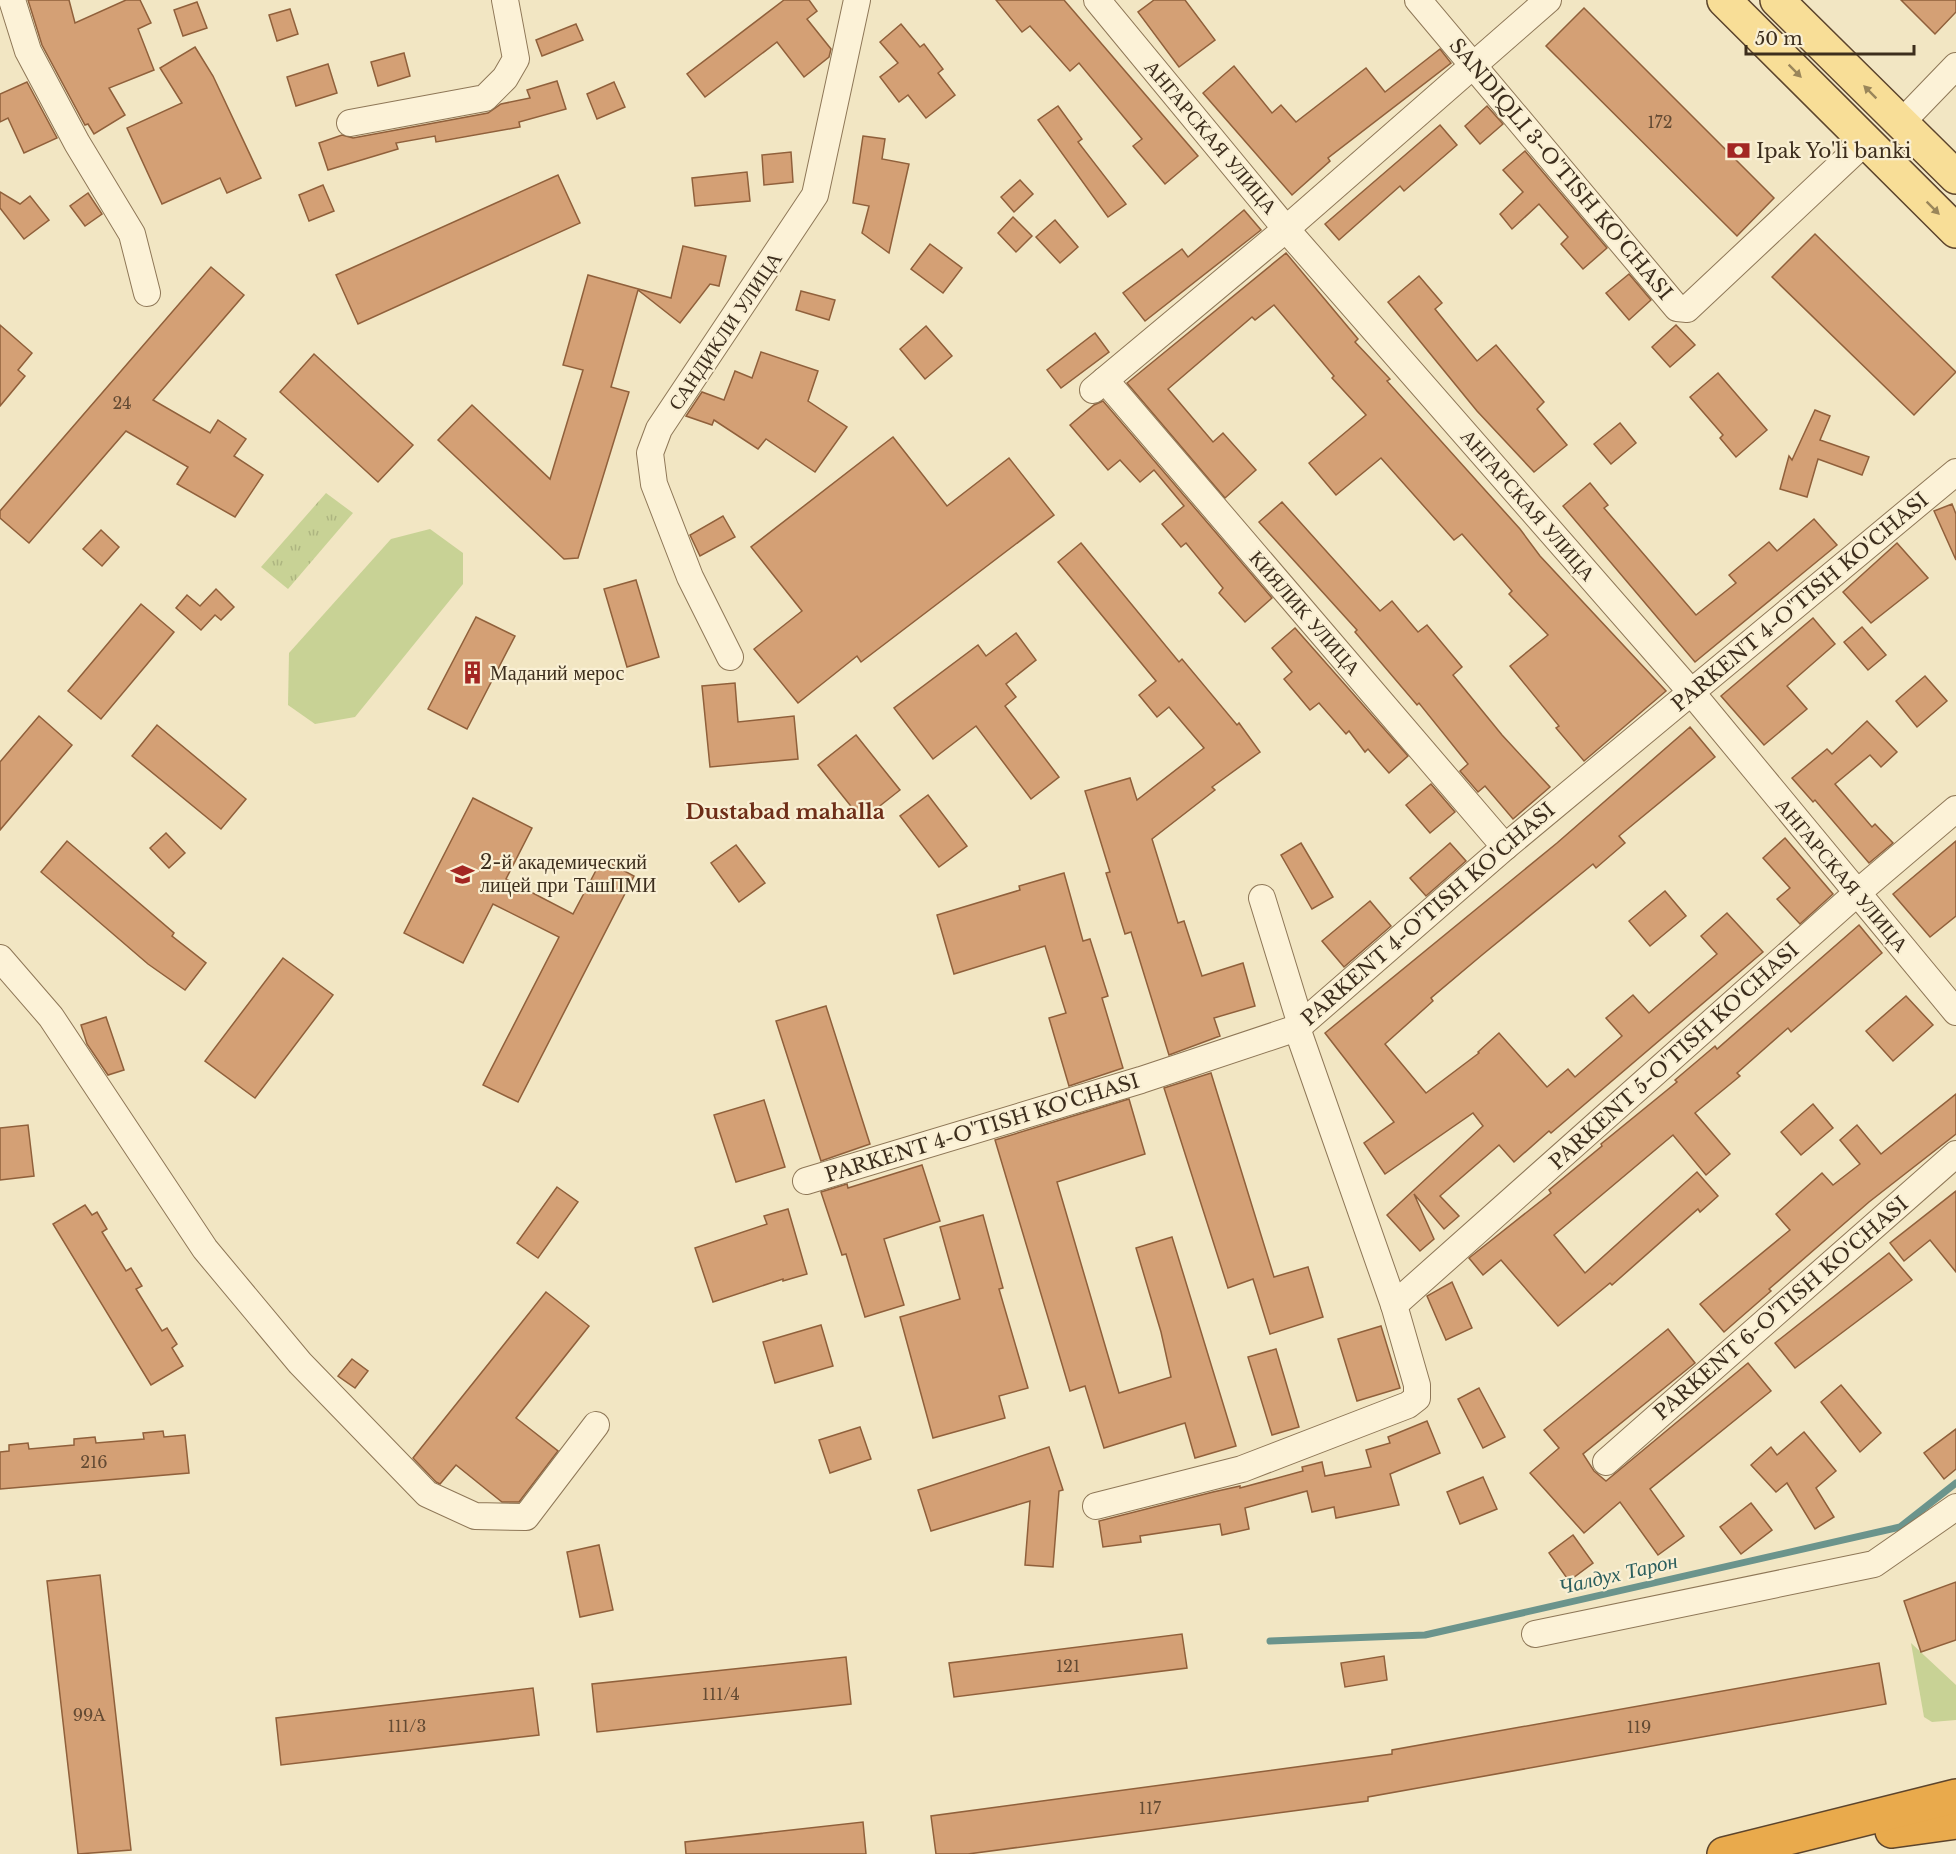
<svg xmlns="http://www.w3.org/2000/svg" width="1956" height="1854" font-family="'Libre Baskerville',serif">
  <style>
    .green { fill: #c8d295 }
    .park { fill: url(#park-tufts) }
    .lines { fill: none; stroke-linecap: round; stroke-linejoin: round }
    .stream { stroke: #6b948c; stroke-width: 7 }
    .building { fill: #d4a075; stroke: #90603b; stroke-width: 1.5 }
    .street-casing { stroke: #8e7757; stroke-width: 28 }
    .primary-casing { stroke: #5c442c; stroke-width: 36 }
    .highway-casing { stroke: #5c442c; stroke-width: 36 }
    .street { stroke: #fcf2d7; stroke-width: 26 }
    .primary { stroke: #f8de97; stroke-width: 33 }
    .highway { stroke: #e9aa4c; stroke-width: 33 }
    .oneway { fill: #9a865a }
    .labels { text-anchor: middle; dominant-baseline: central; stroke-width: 4.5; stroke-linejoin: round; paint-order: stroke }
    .number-label { font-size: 16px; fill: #634a33 }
    .street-label { font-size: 20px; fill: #3d2e1d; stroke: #f9efd3 }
    .poi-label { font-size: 20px; fill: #3d2e1d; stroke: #f9efd3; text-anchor: start }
    .neighbourhood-label { font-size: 21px; font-weight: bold; fill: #6e2e18; stroke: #f9efd3 }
    .water-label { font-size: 21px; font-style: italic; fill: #2b5e5d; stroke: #f9efd3 }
  </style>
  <defs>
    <pattern id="park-tufts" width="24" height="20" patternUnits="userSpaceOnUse" patternTransform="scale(1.5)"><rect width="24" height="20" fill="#c8d295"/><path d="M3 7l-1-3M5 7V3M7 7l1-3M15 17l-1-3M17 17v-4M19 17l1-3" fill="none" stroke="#adb580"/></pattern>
  </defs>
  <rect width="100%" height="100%" fill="#f2e6c3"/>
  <g class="green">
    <path d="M430 529 463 553V584L355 717 315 724 288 705 289 653 391 539Z"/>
    <path d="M1911 1643 1956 1685V1720L1932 1722 1924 1717Z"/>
  </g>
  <path class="park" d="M326 493 353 513 288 589 261 567Z"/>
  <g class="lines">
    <path class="stream" d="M1270 1641 1425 1635 1900 1527 1956 1483"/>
  </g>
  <g class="building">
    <path d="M28 0H69L75 23 126 0H140L151 23 138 29 154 70 109 88 125 115 94 134 88 124 85 125 42 45Z"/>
    <path d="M784 0H809L817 11 807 19 831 49 829 57 804 77 777 42 705 97 687 74Z"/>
    <path d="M996 0H1064L1198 156 1165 184 1133 146 1142 139 1079 63 1070 71 1030 26 1022 32Z"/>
    <path d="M1154 0H1185L1215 40 1179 67 1138 12Z"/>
    <path d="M1901 0H1956V12L1935 34Z"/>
    <path d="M197 2 207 28 183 36 174 10Z"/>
    <path d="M1584 8 1774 198 1737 236 1546 46Z"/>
    <path d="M290 9 298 34 277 41 269 15Z"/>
    <path d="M576 24 583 40 542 56 536 40Z"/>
    <path d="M901 24 920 47 924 44 943 69 938 73 955 95 926 118 908 95 899 102 880 77 898 63 880 42Z"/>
    <path d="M195 47 213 76 261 178 227 193 220 178 162 204 127 128 182 103 160 68Z"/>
    <path d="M1440 49 1451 63 1328 158 1330 161 1292 195 1203 93 1234 66 1272 113 1281 105 1296 122 1366 68 1385 92Z"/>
    <path d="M404 53 410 76 378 86 371 62Z"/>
    <path d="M328 64 337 93 296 106 287 77Z"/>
    <path d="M557 81 566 109 519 122 520 127 436 142 435 136 396 143 398 149 328 170 319 143 342 135 353 138 488 113 501 104 530 98 527 90Z"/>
    <path d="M27 82 57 138 24 153 8 118 0 122V94Z"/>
    <path d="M614 82 625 107 597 119 587 94Z"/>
    <path d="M1058 106 1082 139 1078 142 1126 204 1108 217 1038 120Z"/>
    <path d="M1487 106 1503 124 1480 144 1465 126Z"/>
    <path d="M1440 125 1457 145 1404 191 1400 186 1339 240 1325 224Z"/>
    <path d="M863 136 885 139 882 159 909 164 889 253 862 233 869 206 853 203Z"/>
    <path d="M1525 151 1607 248 1583 269 1561 244 1568 237 1539 204 1512 229 1500 214 1523 192 1503 170Z"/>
    <path d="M791 152 793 182 764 185 762 155Z"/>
    <path d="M747 172 750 201 695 206 692 178Z"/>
    <path d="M558 175 580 223 358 324 336 275Z"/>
    <path d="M1020 180 1033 194 1014 212 1001 197Z"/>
    <path d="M323 185 334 211 309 221 299 195Z"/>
    <path d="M0 192 20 204 30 196 49 220 24 239 0 208Z"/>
    <path d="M88 193 102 214 85 226 70 206Z"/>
    <path d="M1244 210 1261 230 1145 321 1123 293 1182 249 1188 257Z"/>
    <path d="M1013 217 1032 236 1016 252 998 233Z"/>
    <path d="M1055 220 1078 247 1060 263 1036 237Z"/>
    <path d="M1815 234 1956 372 1914 415 1772 277Z"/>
    <path d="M930 244 962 268 943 293 911 269Z"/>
    <path d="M683 246 726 256 719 286 710 284 680 323 638 290 611 387 629 392 578 558 564 559 438 440 472 405 550 479 583 370 563 365 588 275 671 298Z"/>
    <path d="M1286 253 1358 339 1355 342 1390 379 1387 381 1520 529 1540 556 1666 691 1584 761 1556 728 1559 726 1510 666 1548 635 1509 594 1512 591 1462 534 1454 540 1381 458 1336 495 1309 463 1366 415 1332 378 1334 376 1274 305 1255 320 1252 317 1168 389 1213 442 1223 433 1256 470 1225 498 1127 383Z"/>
    <path d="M211 267 244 295 153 400 210 433 218 420 246 439 234 456 263 475 235 517 177 484 188 467 126 431 29 543 0 518V511Z"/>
    <path d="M1629 274 1651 300 1629 320 1606 293Z"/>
    <path d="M1419 276 1442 303 1435 309 1477 361 1496 345 1544 402 1537 409 1567 445 1534 472 1477 411 1388 302Z"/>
    <path d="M801 291 835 300 829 320 796 310Z"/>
    <path d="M0 325 32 353 18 370 25 376 0 406Z"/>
    <path d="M1676 325 1695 345 1670 367 1652 347Z"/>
    <path d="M926 326 952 356 925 379 900 349Z"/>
    <path d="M1095 333 1109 352 1061 388 1047 370Z"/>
    <path d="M761 352 818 371 808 401 847 427 815 472 766 439 758 449 714 420 712 425 686 416 702 392 724 400 735 371 752 378Z"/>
    <path d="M314 354 413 445 378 482 280 392Z"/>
    <path d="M1718 373 1767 430 1736 457 1720 438 1723 435 1690 397Z"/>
    <path d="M1103 401 1272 598 1245 622 1219 593 1223 588 1186 543 1181 547 1162 524 1184 506 1154 470 1140 482 1120 460 1108 470 1070 425 1094 405Z"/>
    <path d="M1815 410 1830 416 1820 440 1869 457 1862 475 1818 459 1807 497 1780 489 1789 456 1792 460Z"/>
    <path d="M1620 423 1636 443 1611 464 1594 444Z"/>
    <path d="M893 437 947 506 1009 458 1054 515 861 662 857 656 798 703 754 649 802 611 751 547Z"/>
    <path d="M1590 483 1608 505 1604 508 1696 615 1736 583 1729 575 1769 542 1777 551 1814 519 1837 545 1695 662 1563 506Z"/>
    <path d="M1282 502 1380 611 1392 601 1418 632 1427 625 1462 667 1453 675 1502 735 1550 787 1513 819 1485 786 1478 792 1460 771 1468 764 1419 703 1417 705 1355 632 1357 630 1259 522Z"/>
    <path d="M1952 504 1956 514V560L1934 511Z"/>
    <path d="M723 516 735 537 700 556 690 535Z"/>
    <path d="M101 530 119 547 102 566 83 549Z"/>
    <path d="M1081 543 1179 662 1182 659 1237 725 1239 723 1260 752 1212 787 1215 790 1152 839 1178 923 1184 921 1202 976 1243 963 1255 1006 1214 1018 1220 1036 1169 1055 1131 932 1125 934 1106 873 1110 872 1085 791 1130 778 1137 800 1204 748 1169 707 1157 717 1139 695 1156 681 1058 562Z"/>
    <path d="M1897 543 1928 578 1871 623 1843 592Z"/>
    <path d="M636 580 659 657 627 667 604 589Z"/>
    <path d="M216 589 234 607 221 620 215 615 201 630 176 608 187 595 200 606Z"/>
    <path d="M141 604 174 632 101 719 68 691Z"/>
    <path d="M476 617 515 636 467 729 428 709Z"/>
    <path d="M1813 618 1835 644 1787 686 1807 709 1764 745 1721 696Z"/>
    <path d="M1862 627 1886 655 1868 670 1844 642Z"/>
    <path d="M1295 628 1408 756 1389 773 1368 749 1365 752 1349 731 1346 734 1319 703 1310 710 1284 679 1292 672 1272 648Z"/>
    <path d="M1016 633 1036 660 1006 684 1016 697 1005 706 1059 777 1031 799 976 726 933 759 894 708 978 645 986 656Z"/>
    <path d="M1925 676 1947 701 1917 727 1896 701Z"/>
    <path d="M735 683 738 722 794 716 798 759 710 767 702 686Z"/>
    <path d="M39 716 72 745 0 830V762Z"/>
    <path d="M1867 721 1897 752 1881 767 1870 755 1835 784 1872 827 1875 824 1893 843 1869 863 1815 800 1813 802 1792 778 1827 749 1832 754Z"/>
    <path d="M157 725 246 799 221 829 132 756Z"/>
    <path d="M1690 727 1715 757 1619 836 1625 843 1596 868 1593 864 1482 955 1431 998 1433 1001 1385 1044 1426 1093 1479 1053 1478 1052 1499 1033 1547 1087 1568 1069 1575 1077 1622 1036 1606 1018 1633 995 1649 1013 1717 954 1701 936 1727 913 1763 952 1551 1133 1549 1131 1514 1162 1499 1145 1440 1196 1459 1216 1444 1229 1414 1194 1434 1239 1420 1251 1387 1215 1483 1126 1473 1113 1385 1174 1364 1143 1394 1122 1325 1033 1557 843Z"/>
    <path d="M856 735 900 790 862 820 818 765Z"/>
    <path d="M1431 784 1455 812 1430 833 1406 805Z"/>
    <path d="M928 795 967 846 939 867 900 816Z"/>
    <path d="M473 798 532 828 506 879 573 914 602 859 634 876 518 1102 483 1085 559 937 493 904 463 963 404 933Z"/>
    <path d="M166 833 185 853 169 868 150 848Z"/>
    <path d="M1785 838 1833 894 1800 924 1777 899 1790 888 1763 858Z"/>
    <path d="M67 841 174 933 172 936 206 963 185 990 148 964 41 872Z"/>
    <path d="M1956 841V916L1930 937 1893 894Z"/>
    <path d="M1301 843 1333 897 1312 909 1281 855Z"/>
    <path d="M1450 843 1466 861 1426 896 1410 878Z"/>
    <path d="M736 845 765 883 739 902 711 863Z"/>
    <path d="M1064 873 1083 941 1090 939 1108 996 1102 998 1123 1068 1069 1086 1049 1018 1066 1013 1045 946 954 974 937 915 1020 890 1019 886Z"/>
    <path d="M1665 891 1686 916 1650 946 1629 921Z"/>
    <path d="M1370 901 1391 926 1344 967 1322 941Z"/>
    <path d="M1859 925 1882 953 1791 1032 1788 1028 1737 1073 1740 1076 1695 1113 1730 1154 1706 1175 1673 1135 1554 1235 1585 1273 1697 1172 1718 1196 1700 1212 1698 1209 1612 1285 1610 1283 1558 1326 1501 1260 1483 1275 1469 1258 1551 1193 1549 1190 1602 1146 1601 1144 1677 1082 1675 1080 1715 1046 1717 1049Z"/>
    <path d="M283 958 333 995 255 1098 205 1061Z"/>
    <path d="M1906 996 1933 1025 1893 1061 1866 1031Z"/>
    <path d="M826 1006 870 1144 821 1161 776 1021Z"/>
    <path d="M106 1017 124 1070 108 1075 87 1044 81 1025Z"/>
    <path d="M1211 1073 1274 1277 1308 1267 1323 1317 1270 1334 1253 1279 1228 1288 1164 1088Z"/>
    <path d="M1956 1094V1134L1869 1202 1769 1289 1771 1291 1724 1332 1700 1304 1790 1230 1776 1214 1822 1173 1833 1185 1860 1164 1840 1140 1857 1125 1881 1154Z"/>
    <path d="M1129 1099 1145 1154 1057 1182 1119 1393 1171 1377 1161 1332 1136 1248 1172 1237 1236 1446 1195 1458 1185 1423 1104 1448 1085 1386 1070 1391 995 1140Z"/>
    <path d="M764 1100 785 1167 736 1182 714 1115Z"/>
    <path d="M1813 1104 1833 1128 1801 1155 1781 1132Z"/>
    <path d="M28 1125 34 1176 0 1180V1128Z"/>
    <path d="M922 1165 940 1221 884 1239 904 1305 865 1317 846 1254 842 1255 821 1192 847 1184 848 1188Z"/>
    <path d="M557 1187 578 1202 538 1258 517 1243Z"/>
    <path d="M1956 1191V1272L1930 1240 1904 1261 1890 1243Z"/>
    <path d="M85 1205 92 1215 97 1212 107 1229 102 1232 126 1271 131 1268 142 1286 136 1289 162 1331 167 1328 177 1344 172 1348 183 1366 151 1385 53 1224Z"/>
    <path d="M788 1209 807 1274 783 1281V1279L713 1302 695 1248 767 1224 764 1216Z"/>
    <path d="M983 1215 1003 1288 999 1289 1028 1388 999 1396 1005 1418 933 1438 900 1317 960 1299 940 1227Z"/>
    <path d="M1889 1253 1912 1280 1795 1368 1775 1343Z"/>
    <path d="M1452 1282 1472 1328 1446 1340 1427 1296Z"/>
    <path d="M546 1292 589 1326 516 1418 558 1451 519 1502H502L456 1465 440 1484 436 1482 413 1458Z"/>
    <path d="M821 1325 833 1366 775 1383 763 1342Z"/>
    <path d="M1381 1326 1400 1388 1357 1401 1338 1339Z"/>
    <path d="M1668 1329 1695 1363 1583 1454 1594 1471 1606 1481 1748 1363 1771 1391 1650 1489 1684 1536 1658 1555 1620 1502 1584 1533 1530 1473 1559 1448 1544 1430Z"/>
    <path d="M1276 1349 1299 1427 1272 1435 1248 1357Z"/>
    <path d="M352 1359 368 1371 355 1388 338 1376Z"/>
    <path d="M1841 1385 1881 1433 1860 1452 1821 1402Z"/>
    <path d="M1479 1388 1505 1437 1483 1448 1458 1399Z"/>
    <path d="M1427 1421 1440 1453 1390 1474 1399 1505 1336 1518 1334 1507 1312 1512 1307 1491 1245 1508 1249 1529 1222 1535 1220 1524 1140 1536 1141 1542 1103 1547 1099 1521 1213 1492 1240 1486V1488L1303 1471 1302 1467 1322 1462 1325 1476 1371 1467 1366 1450 1390 1443 1388 1437Z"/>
    <path d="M860 1427 871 1459 830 1473 819 1440Z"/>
    <path d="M1956 1429V1469L1944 1479 1924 1453Z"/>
    <path d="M163 1431 164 1437 185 1435 189 1473 0 1489V1452L9 1451V1445L28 1443 29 1449 74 1445V1439L95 1437 96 1443 144 1439 143 1433Z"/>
    <path d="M1804 1432 1836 1471 1816 1488 1834 1517 1815 1529 1787 1483 1776 1492 1751 1465 1771 1447 1777 1455Z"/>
    <path d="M1049 1447 1063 1490 1059 1491 1053 1567 1025 1565 1030 1501 931 1531 918 1490Z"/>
    <path d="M1483 1477 1497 1509 1460 1524 1447 1492Z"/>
    <path d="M1751 1503 1772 1530 1741 1554 1720 1527Z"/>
    <path d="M1573 1535 1593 1563 1569 1581 1549 1553Z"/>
    <path d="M599 1545 613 1610 580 1617 567 1552Z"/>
    <path d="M100 1575 131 1850 78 1854 47 1581Z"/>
    <path d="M1956 1582V1640L1921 1652 1904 1601Z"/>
    <path d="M1182 1634 1187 1668 954 1697 949 1663Z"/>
    <path d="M1384 1656 1387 1680 1345 1687 1341 1663Z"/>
    <path d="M846 1657 851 1704 597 1732 592 1684Z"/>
    <path d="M1879 1663 1886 1704 1368 1797V1801L968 1854H936L931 1816 1392 1754V1750Z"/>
    <path d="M533 1688 539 1735 281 1765 276 1718Z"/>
    <path d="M863 1822 866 1854H686L685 1842Z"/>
  </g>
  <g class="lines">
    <defs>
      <g id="street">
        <path d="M12 0 28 51 77 143 132 234 147 293"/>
        <path d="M1097 0 1286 229 1692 693 1956 1012"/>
        <path d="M1418 0 1677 308 1687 309 1866 141"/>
        <path d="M350 123 485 98 505 78 516 59 505 0"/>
        <path d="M1901 123 1956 66"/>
        <path d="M1105 380 1505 847"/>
        <path d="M1093 390 1286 229 1548 0"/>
        <path d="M730 657 690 577 654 484 650 453 659 429 815 195 857 0"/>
        <path d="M1262 898 1301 1025"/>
        <path d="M0 958 51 1017 205 1249 300 1363 427 1494 475 1516 526 1517 596 1425"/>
        <path d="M806 1181 1141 1080 1297 1028 1505 847 1956 472"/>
        <path d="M1394 1305 1857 893 1956 809"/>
        <path d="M1606 1462 1956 1154"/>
        <path d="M1096 1506 1242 1469 1408 1405 1417 1398V1385L1394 1305 1297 1028"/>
        <path d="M1535 1634 1874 1564 1956 1507"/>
      </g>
      <g id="primary">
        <path d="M1724 0 1956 231"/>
        <path d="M1777 0 1956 177"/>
      </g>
      <g id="highway">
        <path d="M1892 1831 1956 1822"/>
        <path d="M1724 1854 1956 1796"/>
      </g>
    </defs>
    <use href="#street" class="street-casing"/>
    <use href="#primary" class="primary-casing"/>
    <use href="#highway" class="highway-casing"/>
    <use href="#street" class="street"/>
    <use href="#primary" class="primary"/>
    <use href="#highway" class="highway"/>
  </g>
  <defs><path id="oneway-solid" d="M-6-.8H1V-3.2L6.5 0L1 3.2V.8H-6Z" transform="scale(1.5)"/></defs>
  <g class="oneway">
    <use href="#oneway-solid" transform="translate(1795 71) rotate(45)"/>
    <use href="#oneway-solid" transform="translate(1870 92) rotate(-135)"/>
    <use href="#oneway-solid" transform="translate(1933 208) rotate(45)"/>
  </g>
  <defs>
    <symbol id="bank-bare" viewBox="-9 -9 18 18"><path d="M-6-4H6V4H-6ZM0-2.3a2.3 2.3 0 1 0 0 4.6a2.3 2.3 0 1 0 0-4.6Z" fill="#a32622" stroke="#f9efd3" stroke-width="2.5" paint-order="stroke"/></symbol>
    <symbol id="building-bare" viewBox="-9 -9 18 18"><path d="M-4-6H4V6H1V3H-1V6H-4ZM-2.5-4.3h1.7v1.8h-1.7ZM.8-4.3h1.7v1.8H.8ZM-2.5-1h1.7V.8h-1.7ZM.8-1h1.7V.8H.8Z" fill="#a32622" stroke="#f9efd3" stroke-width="2.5" paint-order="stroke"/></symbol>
    <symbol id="university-bare" viewBox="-9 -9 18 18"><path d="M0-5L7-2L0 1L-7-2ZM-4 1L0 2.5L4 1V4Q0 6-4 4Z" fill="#a32622" stroke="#f9efd3" stroke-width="2.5" paint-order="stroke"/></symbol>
  </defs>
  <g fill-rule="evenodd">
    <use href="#bank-bare" x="1722" y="134" width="33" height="33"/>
    <use href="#building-bare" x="456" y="656" width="33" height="33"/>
    <use href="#university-bare" x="446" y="858" width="33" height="33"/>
  </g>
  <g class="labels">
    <g class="number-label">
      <text x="1660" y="122">172</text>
      <text x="122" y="403">24</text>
      <text x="94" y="1462">216</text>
      <text x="1068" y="1666">121</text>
      <text x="721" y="1694">111/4</text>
      <text x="89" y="1715">99A</text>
      <text x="407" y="1726">111/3</text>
      <text x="1639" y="1727">119</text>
      <text x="1150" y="1808">117</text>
    </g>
    <g class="street-label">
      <text transform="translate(1211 137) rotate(50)">АНГАРСКАЯ УЛИЦА</text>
      <text transform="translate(1561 169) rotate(50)">SANDIQLI 3-O'TISH KO'CHASI</text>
      <text transform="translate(725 331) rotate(-56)">САНДИКЛИ УЛИЦА</text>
      <text transform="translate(1528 505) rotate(49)">АНГАРСКАЯ УЛИЦА</text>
      <text transform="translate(1800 602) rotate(-40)">PARKENT 4-O'TISH KO'CHASI</text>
      <text transform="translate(1305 613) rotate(49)">КИЯЛИК УЛИЦА</text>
      <text transform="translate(1842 875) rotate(50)">АНГАРСКАЯ УЛИЦА</text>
      <text transform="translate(1428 914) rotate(-41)">PARKENT 4-O'TISH KO'CHASI</text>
      <text transform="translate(1674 1056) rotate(-42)">PARKENT 5-O'TISH KO'CHASI</text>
      <text transform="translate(982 1128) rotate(-17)">PARKENT 4-O'TISH KO'CHASI</text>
      <text transform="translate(1781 1308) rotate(-41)">PARKENT 6-O'TISH KO'CHASI</text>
    </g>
    <g class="poi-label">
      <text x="1756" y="151">Ipak Yo'li banki</text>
      <text x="490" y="673">Маданий мерос</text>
      <text x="480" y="862">2-й академический<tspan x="480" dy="23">лицей при ТашПМИ</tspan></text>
    </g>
    <g class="neighbourhood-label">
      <text x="785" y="812">Dustabad mahalla</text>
    </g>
    <g class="water-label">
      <text transform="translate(1618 1574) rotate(-13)">Чалдух Тарон</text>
    </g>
  </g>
  <path d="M1746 45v9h168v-9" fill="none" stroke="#3d2e1d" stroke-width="3"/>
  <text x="1755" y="45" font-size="18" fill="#3d2e1d" stroke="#f9efd3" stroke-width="4.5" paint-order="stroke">50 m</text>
</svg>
